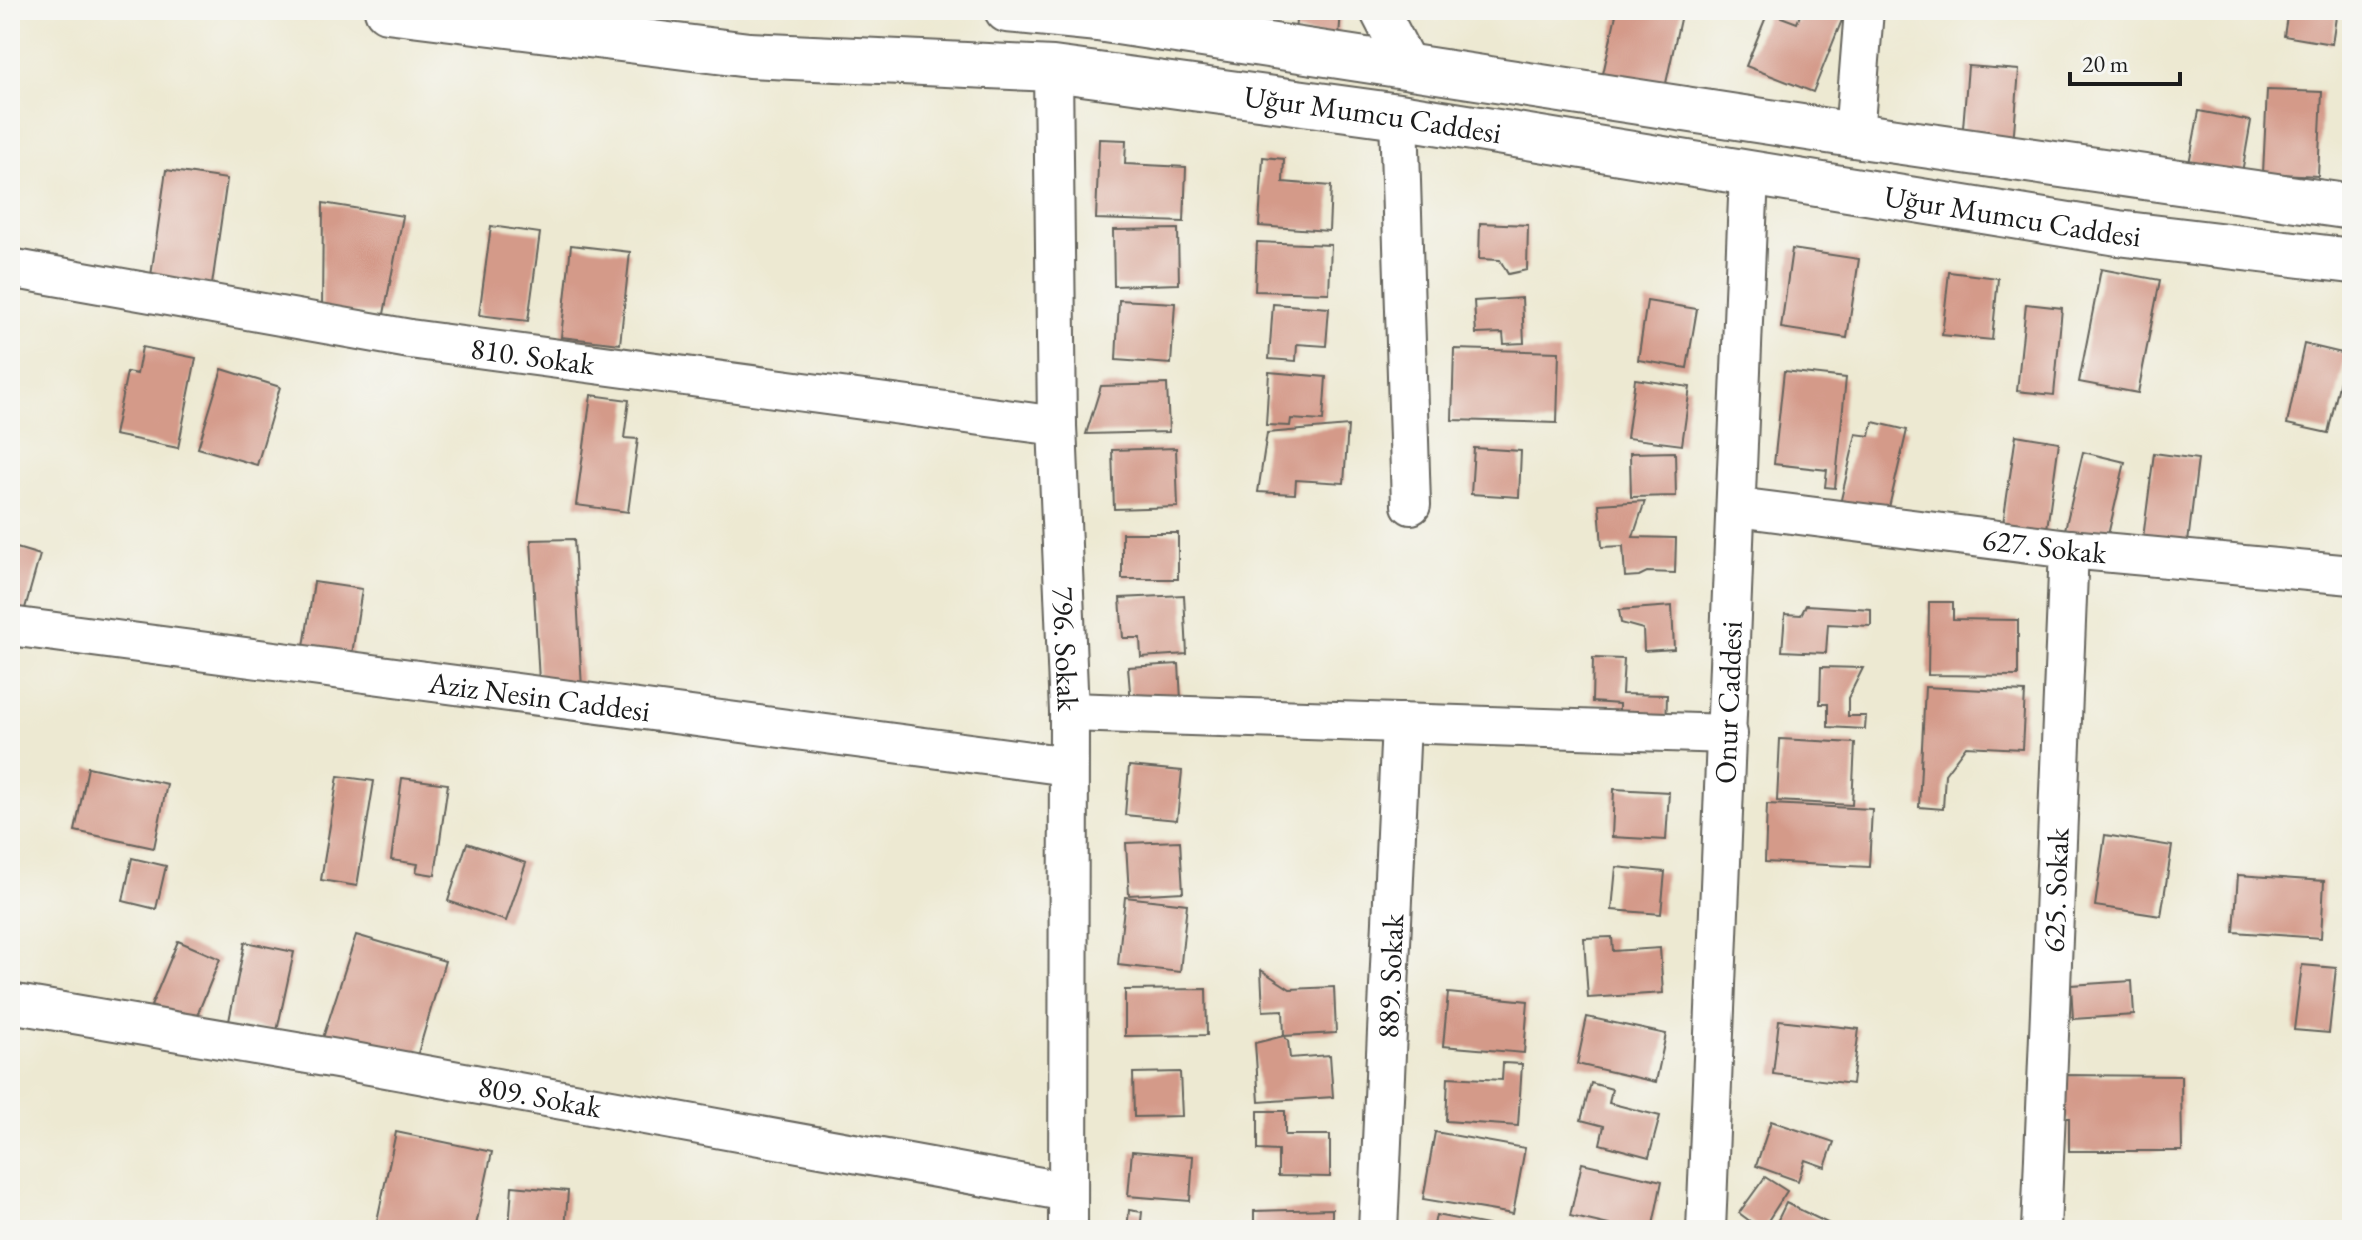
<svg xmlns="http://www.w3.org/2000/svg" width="2362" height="1240" font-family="'EB Garamond',serif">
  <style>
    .building { fill: #d49a89 }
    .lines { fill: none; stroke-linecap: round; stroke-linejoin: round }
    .street-casing { stroke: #65645c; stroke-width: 42 }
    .secondary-casing { stroke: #65645c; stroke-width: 48 }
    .street { stroke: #fff; stroke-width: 38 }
    .secondary { stroke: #fff; stroke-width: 44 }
    .labels { text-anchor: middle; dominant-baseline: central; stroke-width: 7; stroke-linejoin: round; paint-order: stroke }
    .street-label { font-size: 30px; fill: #1c1c1c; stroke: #f6f6f2 }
  </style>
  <rect width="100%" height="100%" fill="#f6f6f2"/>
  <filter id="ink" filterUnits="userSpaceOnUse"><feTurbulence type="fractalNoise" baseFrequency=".0125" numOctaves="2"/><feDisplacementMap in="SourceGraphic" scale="16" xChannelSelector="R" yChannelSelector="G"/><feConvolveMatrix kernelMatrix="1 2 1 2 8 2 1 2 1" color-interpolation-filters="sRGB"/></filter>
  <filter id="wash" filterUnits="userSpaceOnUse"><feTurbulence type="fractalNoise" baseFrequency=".006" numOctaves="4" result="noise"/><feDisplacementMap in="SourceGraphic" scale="32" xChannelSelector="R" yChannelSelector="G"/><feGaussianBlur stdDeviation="1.8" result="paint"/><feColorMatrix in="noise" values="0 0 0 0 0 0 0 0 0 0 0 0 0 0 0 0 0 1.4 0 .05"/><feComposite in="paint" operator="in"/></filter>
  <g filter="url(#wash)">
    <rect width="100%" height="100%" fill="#ede9d2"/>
    <g id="blocks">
      <g class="building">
        <path d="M1297 10H1341L1339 37 1295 32Z"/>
        <path d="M1617 10H1682L1663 97 1601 83Z"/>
        <path d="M1802 10H1846L1813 92 1746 66 1768 12 1797 23Z"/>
        <path d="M2288 10H2337L2332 44 2284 36Z"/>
        <path d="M1968 66 2019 70 2013 144 1962 140Z"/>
        <path d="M2267 90 2322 92 2318 176 2263 173Z"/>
        <path d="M2199 111 2251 121 2240 184 2187 174Z"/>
        <path d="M1099 139 1126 140 1125 164 1186 167 1184 222 1096 219Z"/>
        <path d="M1263 157 1284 159 1283 182 1331 186 1329 231 1259 226Z"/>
        <path d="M166 170 227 179 212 285 151 276Z"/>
        <path d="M323 203 403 216 384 314 322 311Z"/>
        <path d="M1480 223 1528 225 1527 270 1508 274 1500 260 1479 259Z"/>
        <path d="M491 226 540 233 528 321 479 315Z"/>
        <path d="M1178 229 1179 284 1114 286 1113 230Z"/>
        <path d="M1257 242 1331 245 1329 293 1255 291Z"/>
        <path d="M571 245 630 252 620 344 561 337Z"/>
        <path d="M1792 249 1859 259 1847 338 1781 328Z"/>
        <path d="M2101 269 2160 280 2138 393 2079 382Z"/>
        <path d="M1949 272 1998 278 1992 340 1942 335Z"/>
        <path d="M1522 298 1524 343 1504 344 1503 333 1476 334 1474 301Z"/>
        <path d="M1119 300 1175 303 1171 364 1116 360Z"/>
        <path d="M1647 301 1697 309 1687 368 1638 360Z"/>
        <path d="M1273 304 1329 308 1326 346 1297 344 1296 361 1269 359Z"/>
        <path d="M2026 304 2062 308 2054 395 2017 391Z"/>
        <path d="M2304 344 2346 354 2328 433 2287 424Z"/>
        <path d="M142 347 196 358 178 448 114 435 127 372 137 374Z"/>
        <path d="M1454 349 1559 352 1557 423 1452 420Z"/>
        <path d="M222 369 280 387 257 465 198 448Z"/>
        <path d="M1784 371 1846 378 1835 488 1825 487 1827 470 1774 464Z"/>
        <path d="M1269 372 1326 377 1323 421 1291 419 1290 426 1266 425Z"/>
        <path d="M1635 379 1690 387 1682 445 1627 438Z"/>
        <path d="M1167 384 1169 432 1086 434 1101 386Z"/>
        <path d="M591 395 629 400 624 438 638 439 628 512 576 505Z"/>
        <path d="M1873 422 1907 430 1887 516 1840 504 1856 434 1870 436Z"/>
        <path d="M1348 426 1344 483 1296 480 1295 494 1258 492 1267 433Z"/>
        <path d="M2016 435 2059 442 2045 543 2001 537Z"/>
        <path d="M1176 448 1178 507 1114 509 1112 450Z"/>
        <path d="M1474 448 1521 451 1519 497 1471 494Z"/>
        <path d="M1675 452 1676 496 1631 497 1630 453Z"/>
        <path d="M2083 452 2125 462 2105 548 2063 538Z"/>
        <path d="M2154 453 2198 459 2187 551 2142 546Z"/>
        <path d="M1645 501 1633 537 1676 538 1675 573 1647 572 1639 576 1625 577 1623 546 1602 547 1599 504Z"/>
        <rect x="1122" y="533" width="56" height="46"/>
        <path d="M574 539 582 689 539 681 531 540Z"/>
        <path d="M10 546 40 555 22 619 10 617Z"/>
        <path d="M314 582 362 589 352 654 304 647Z"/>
        <path d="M1184 595 1187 654 1141 657 1140 638H1123L1120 598Z"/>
        <path d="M1929 602H1953V619L2018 620V676L1928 675Z"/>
        <path d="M1806 605 1871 609V626L1828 624 1826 653 1782 651 1785 614 1801 615Z"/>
        <path d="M1672 606 1674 649 1644 651 1643 629 1621 623 1619 610Z"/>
        <path d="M1593 658 1624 659 1622 694 1667 695 1666 730 1619 728V704L1592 702Z"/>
        <path d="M1179 664 1181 700 1131 703 1128 667Z"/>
        <path d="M1821 667 1863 668 1848 698V716H1866L1865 729 1828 727V704H1820Z"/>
        <path d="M1925 687 2025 692 2022 749 1966 746 1945 774 1943 809 1919 807Z"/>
        <path d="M1780 739 1855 743 1852 805 1777 801Z"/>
        <path d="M1129 766 1182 771 1177 820 1125 815Z"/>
        <path d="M88 767 167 784 154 848 75 831Z"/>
        <path d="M338 776 374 781 357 886 321 880Z"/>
        <path d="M402 778 448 784 435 875 416 872 418 864 391 860Z"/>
        <path d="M1614 789 1669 792 1666 840 1612 837Z"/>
        <path d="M1767 804 1872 809 1869 867 1765 862Z"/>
        <path d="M2105 835 2172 846 2161 916 2095 906Z"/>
        <path d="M1180 841 1183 892 1129 895 1126 843Z"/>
        <path d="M467 843 526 863 506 921 448 901Z"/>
        <path d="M132 858 166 866 156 909 123 901Z"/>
        <path d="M1616 867 1665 872 1661 914 1612 910Z"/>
        <path d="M2238 875 2324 881 2321 938 2234 932Z"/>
        <path d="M1125 897 1187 904 1180 972 1118 965Z"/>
        <path d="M356 935 445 961 416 1060 322 1041Z"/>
        <path d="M1612 937 1613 951 1660 948 1663 993 1588 998 1584 938Z"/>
        <path d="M178 941 220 959 194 1023 151 1006Z"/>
        <path d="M245 942 294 952 277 1031 229 1021Z"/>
        <path d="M2302 965 2336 968 2329 1033 2294 1030Z"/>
        <path d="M1261 970 1290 989 1334 987 1336 1033 1284 1036 1288 1041 1290 1058 1330 1055 1333 1097 1259 1102 1255 1043 1284 1036 1283 1010 1263 1011Z"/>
        <path d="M2132 981 2134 1015 2073 1019 2071 985Z"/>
        <path d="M1206 989 1207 1035 1125 1036V990Z"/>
        <path d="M1448 993 1528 1001 1524 1053 1443 1046Z"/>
        <path d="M1587 1017 1666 1034 1656 1082 1577 1064Z"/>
        <path d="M1779 1020 1859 1029 1852 1084 1773 1074Z"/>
        <path d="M1503 1063 1522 1064 1518 1126 1446 1121 1448 1077 1502 1080Z"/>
        <path d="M1180 1072 1182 1116 1134 1117 1133 1073Z"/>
        <path d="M2059 1075 2181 1076 2182 1151H2069V1118H2060Z"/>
        <path d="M1591 1083 1612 1089 1609 1103 1660 1116 1649 1157 1600 1144 1604 1126 1581 1120Z"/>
        <path d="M1258 1111H1285V1135H1330V1177L1278 1176V1151L1258 1150Z"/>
        <path d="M1771 1121 1834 1142 1825 1167 1805 1160 1798 1181 1756 1166Z"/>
        <path d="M396 1132 492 1152 475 1230H375Z"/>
        <path d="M1435 1132 1525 1148 1513 1214 1423 1199Z"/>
        <path d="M1132 1151 1193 1156 1190 1201 1128 1196Z"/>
        <path d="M1582 1163 1662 1181 1652 1230H1622V1228L1570 1216Z"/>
        <path d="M1765 1177 1787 1191 1762 1230 1739 1213Z"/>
        <path d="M512 1186 568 1191 565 1230H509Z"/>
        <path d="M1786 1203 1842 1230H1773Z"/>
        <path d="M1332 1209V1230H1254V1211Z"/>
        <path d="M1129 1210 1142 1212 1140 1230H1127Z"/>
        <path d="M1436 1215 1508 1229 1507 1230H1433Z"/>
      </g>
    </g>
  </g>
  <g filter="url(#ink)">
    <use href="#blocks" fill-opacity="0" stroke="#65645c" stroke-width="2"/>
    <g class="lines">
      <defs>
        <g id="street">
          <path d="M1379 10 1408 66"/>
          <path id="s1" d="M1053 69 1057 426 1069 712 1068 1230"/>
          <path d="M1399 116 1411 505"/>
          <path d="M1854 135 1864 10"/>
          <path id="s2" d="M10 268 410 339 1057 426"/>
          <path id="s3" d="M1737 507 2069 549 2352 575"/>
          <path id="s4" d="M10 626 1068 766"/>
          <path d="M1069 712 1728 734"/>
          <path id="s5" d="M10 1003 337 1059 1068 1192"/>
          <path id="s6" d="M1378 1230 1401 723"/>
          <path id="s7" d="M1706 1230 1749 174"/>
          <path id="s8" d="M2041 1230 2069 549"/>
        </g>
        <g id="secondary">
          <path id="s9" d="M387 10 749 55 1053 69 1399 116 2118 233 2352 261"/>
          <path d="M1007 10 1098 19 1854 135 2352 207"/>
        </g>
      </defs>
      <use href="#street" class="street-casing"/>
      <use href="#secondary" class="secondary-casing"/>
      <use href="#street" class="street"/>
      <use href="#secondary" class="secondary"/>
    </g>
  </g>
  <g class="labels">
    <g class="street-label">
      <text stroke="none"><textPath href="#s9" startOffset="992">Uğur Mumcu Caddesi</textPath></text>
      <text stroke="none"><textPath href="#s9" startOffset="1640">Uğur Mumcu Caddesi</textPath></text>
      <text stroke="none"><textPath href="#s2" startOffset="530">810. Sokak</textPath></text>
      <text stroke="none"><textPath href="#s3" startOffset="310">627. Sokak</textPath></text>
      <text stroke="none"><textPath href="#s1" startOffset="580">796. Sokak</textPath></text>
      <text stroke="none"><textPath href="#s4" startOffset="534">Aziz Nesin Caddesi</textPath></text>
      <text stroke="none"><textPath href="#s7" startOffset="528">Onur Caddesi</textPath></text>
      <text stroke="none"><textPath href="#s8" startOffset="340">625. Sokak</textPath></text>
      <text stroke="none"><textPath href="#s6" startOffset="254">889. Sokak</textPath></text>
      <text stroke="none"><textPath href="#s5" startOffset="538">809. Sokak</textPath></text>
    </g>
  </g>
  <rect width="2362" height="1240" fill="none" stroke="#f6f6f2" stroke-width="40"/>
  <path d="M2070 72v12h110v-12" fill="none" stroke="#1c1c1c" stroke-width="4"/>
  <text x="2082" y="72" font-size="24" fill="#1c1c1c" stroke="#f6f6f2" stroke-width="6" paint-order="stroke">20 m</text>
</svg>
